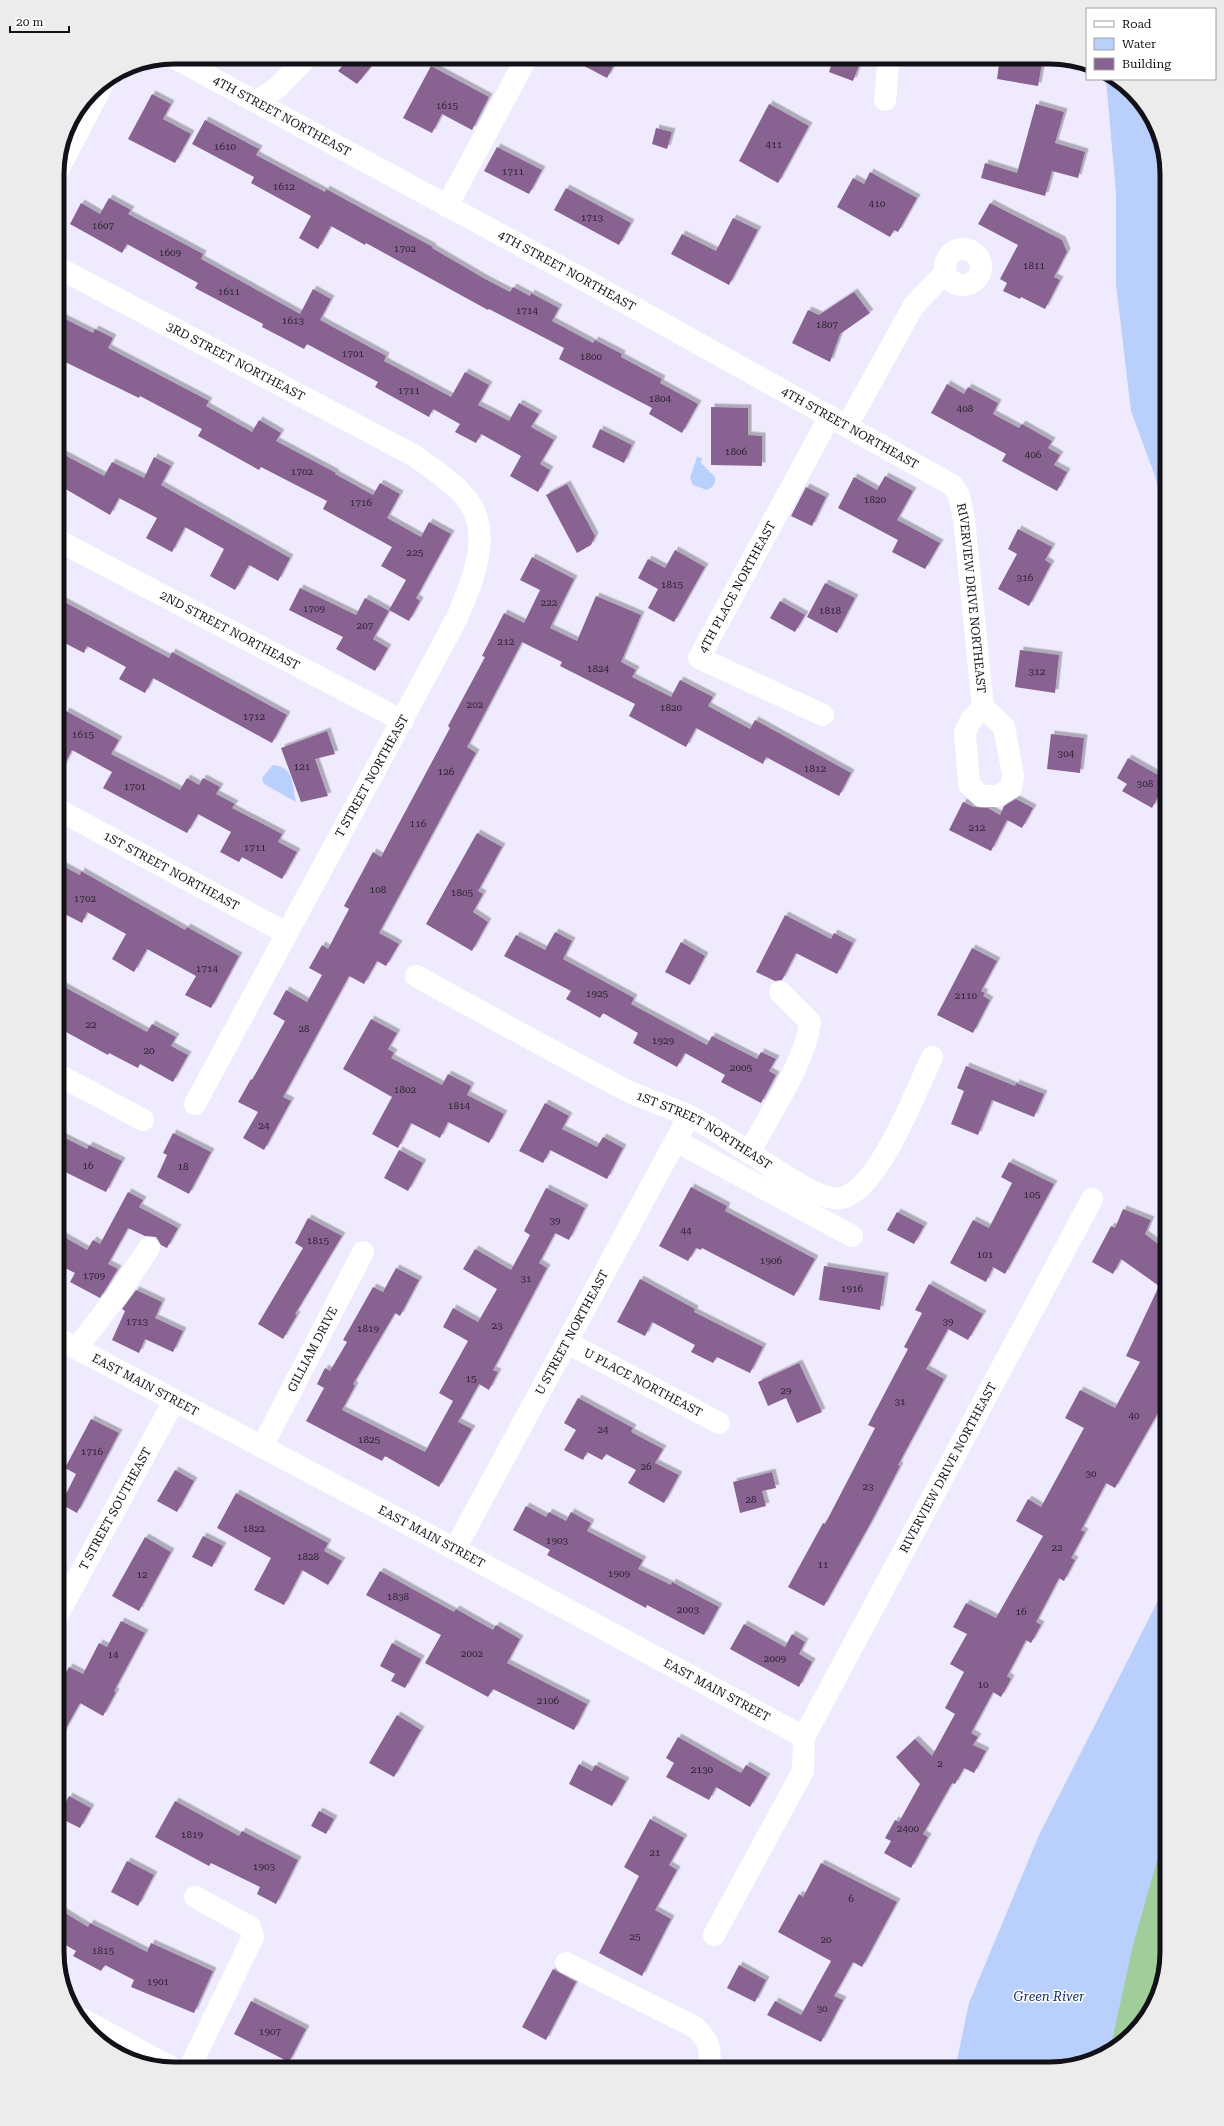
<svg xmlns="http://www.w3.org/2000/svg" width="1224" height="2126" font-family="'Roboto Serif',serif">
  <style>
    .forest { fill: #a1cd9b }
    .water { fill: #b9d0fc }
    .building { fill: #886290; filter: url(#shadow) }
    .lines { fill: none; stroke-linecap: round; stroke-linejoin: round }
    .minor { stroke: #fff; stroke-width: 22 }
    .labels { text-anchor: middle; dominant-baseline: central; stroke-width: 3; stroke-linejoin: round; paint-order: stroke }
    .number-label { font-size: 10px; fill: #302536 }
    .street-label { font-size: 12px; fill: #131118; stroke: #fff }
    .water-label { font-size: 13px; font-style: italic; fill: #0e2b68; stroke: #fff }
    .rim { fill: none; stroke: #131118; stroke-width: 5 }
  </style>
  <defs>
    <filter id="shadow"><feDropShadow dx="3.5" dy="-3.5" stdDeviation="0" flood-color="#0004"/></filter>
  </defs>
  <rect width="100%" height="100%" fill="#efeafe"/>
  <path class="forest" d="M1167 1713V1953L1147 2017 1102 2057 1050 2069Z"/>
  <g class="water">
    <path d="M1106 79H1117L1155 122 1167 174V526L1155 476 1131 411 1116 284V193Z"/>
    <path d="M697 457 702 458 701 463 715 477C716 484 713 487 707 490L693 485 690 478Z"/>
    <path d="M273 765C294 767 292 784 296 802L264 784 262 778Z"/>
    <path d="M1167 1583V1826L1133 1945 1110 2050C1081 2075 994 2069 955 2069L969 2003 1039 1835Z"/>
  </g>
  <g class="building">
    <path d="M350 57H379L357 84 338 71Z"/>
    <path d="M567 57H618L607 78Z"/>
    <path d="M834 57H862L853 81 829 72Z"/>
    <path d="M1000 57H1043L1038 86 997 79Z"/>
    <path d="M431 66 489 97 472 130 442 114 432 133 403 118Z"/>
    <path d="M152 94 171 104 163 119 191 134 175 163 128 139Z"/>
    <path d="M769 104 809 126 778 183 739 161Z"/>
    <path d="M1036 104 1064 112 1055 143 1085 152 1078 178 1052 171 1045 196 981 178 985 163 1017 173Z"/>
    <path d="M205 120 259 149 256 155 325 192 326 189 433 247 432 248 485 279 510 292 513 287 530 296 531 293 559 308 552 321 593 343 595 340 622 354 621 357 662 379 660 383 698 404 682 433 649 414 652 408 559 359 564 348 489 309 488 310 366 243 365 245 331 226 318 249 299 238 311 216 251 183 254 177 192 144Z"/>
    <path d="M656 128 672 132 667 149 652 144Z"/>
    <path d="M497 147 542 170 529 194 484 171Z"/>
    <path d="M870 172 917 198 898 232 894 230 890 237 837 207 853 178 864 184Z"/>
    <path d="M566 188 631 223 619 245 554 210Z"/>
    <path d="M109 198 131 210 128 214 203 254 201 259 300 314 313 289 331 299 320 320 386 356 384 361 451 397 465 372 489 385 478 405 509 421 519 403 539 414 531 427 554 440 540 464 550 470 538 492 510 476 521 456 481 434 476 443 455 432 460 424 433 409 429 417 375 387 378 382 307 344 304 349 262 327 263 324 195 288 198 283 127 244 122 253 70 224 81 203 100 214Z"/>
    <path d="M990 203 1062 240 1067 252 1054 277 1060 280 1045 309 1021 297 1020 299 1003 291 1007 283 1000 279 1018 245 978 224Z"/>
    <path d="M733 218 758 230 729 285 671 254 682 234 716 251Z"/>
    <path d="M854 292 870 313 840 334 830 362 792 343 808 310 819 315Z"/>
    <path d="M57 315 93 333 95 329 113 338 108 348 209 401 206 406 252 432 259 420 281 433 276 441 336 473 335 474 373 495 380 483 400 494 387 518 421 537 429 522 451 534 416 598 420 601 409 621 389 610 406 580 381 566 392 547 323 509 327 501 261 467 259 470 198 436 202 429 140 396 139 398 57 358Z"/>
    <path d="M947 384 964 394 968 387 998 403 993 414 1019 428 1022 424 1052 441 1048 448 1060 455 1054 465 1067 472 1057 491 1002 461 1006 454 931 413Z"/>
    <path d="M711 407 748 408V435L762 436V466L711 465Z"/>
    <path d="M600 429 632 445 624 463 592 447Z"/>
    <path d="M57 451 104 476 112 462 144 478 154 457 171 466 161 485 290 558 278 581 249 565 235 590 210 576 224 549 185 527 172 552 146 538 157 518 119 498 110 515 57 484Z"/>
    <path d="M885 476 913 491 897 520 940 543 925 569 892 552 898 540 838 508 854 477 877 490Z"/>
    <path d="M567 484 595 536 591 545 577 553 546 495Z"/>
    <path d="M806 487 826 497 812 526 791 516Z"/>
    <path d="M1018 529 1052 547 1045 560 1051 564 1029 606 998 589 1017 554 1008 549Z"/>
    <path d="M675 550 705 567 674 622 648 608 658 589 638 578 648 559 665 568Z"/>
    <path d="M532 557 574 579 550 628 577 641 596 596 641 615 621 662 636 670 632 677 671 697 680 680 713 697 708 706 750 729 755 720 851 773 839 796 766 757 763 764 696 728 686 747 629 716 635 704 560 666 562 662 522 642 467 747 476 753 379 933 399 944 386 966 377 961 364 984 349 976 283 1097 291 1101 264 1150 243 1138 258 1112 238 1102 251 1079 252 1080 285 1021 273 1014 286 990 307 1002 322 975 309 968 322 945 328 949 349 909 344 906 373 852 381 857 450 728 448 726 485 657 482 656 504 613 524 623 540 590 520 580Z"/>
    <path d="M825 583 855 598 837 633 807 617Z"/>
    <path d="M300 588 356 615 365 598 389 611 373 639 388 648 375 671 336 649 343 637 289 610Z"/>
    <path d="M57 598 169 658 172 652 287 715 272 743 153 678 145 693 119 679 126 667 87 646 84 653 57 639Z"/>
    <path d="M780 601 805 615 795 632 770 618Z"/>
    <path d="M1020 650 1059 655 1055 693 1015 687Z"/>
    <path d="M66 711 119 740 111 754 180 790 187 778 199 785 203 778 220 787 216 794 235 804 232 808 282 834 278 842 297 852 282 879 242 857 239 862 220 852 231 832 198 814 187 833 103 788 112 772 72 750 57 778V728Z"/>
    <path d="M327 731 335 754 315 759 328 796 301 802 281 748Z"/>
    <path d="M1051 734 1084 738 1080 773 1047 769Z"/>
    <path d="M1128 758 1167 780 1152 808 1122 791 1127 784 1117 778Z"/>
    <path d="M1016 799 1033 808 1022 828 1007 820 991 851 949 830 963 802 974 807 988 808 1000 815 1004 806Z"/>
    <path d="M477 833 502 847 478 891 483 894 473 912 488 922 472 951 426 924Z"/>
    <path d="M57 863 80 875 81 871 185 930 187 927 239 956 211 1008 185 995 196 976 147 949 134 972 112 959 126 934 87 912 82 923 57 910Z"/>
    <path d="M785 915 831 939 834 933 853 943 837 974 796 953 782 980 775 981 756 972Z"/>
    <path d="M555 932 572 941 563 959 634 998 631 1004 707 1045 712 1036 757 1059 761 1052 776 1059 769 1071 776 1075 761 1103 721 1082 725 1075 685 1053 677 1067 633 1043 638 1033 603 1013 600 1018 566 999 571 991 504 956 516 935 545 950Z"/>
    <path d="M681 942 705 956 690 985 665 972Z"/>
    <path d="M972 948 997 961 981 991 985 993 983 996 990 1000 973 1033 937 1015Z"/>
    <path d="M57 983 147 1032 152 1024 176 1037 171 1046 188 1055 173 1082 140 1064 138 1068 109 1053 108 1055 57 1027Z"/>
    <path d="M371 1019 397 1033 388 1049 394 1053 391 1058 442 1085 448 1074 471 1086 467 1095 504 1114 489 1143 448 1122 440 1138 411 1123 398 1148 372 1134 392 1097 343 1069Z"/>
    <path d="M966 1066 1015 1086 1016 1083 1044 1094 1034 1117 992 1100 978 1135 951 1124 964 1091 957 1088Z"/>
    <path d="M545 1103 569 1116 562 1129 597 1147 603 1137 623 1148 607 1179 550 1150 543 1163 519 1151Z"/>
    <path d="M173 1133 211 1152 189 1194 157 1177 167 1155 163 1153Z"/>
    <path d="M57 1134 87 1149 89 1145 122 1161 106 1192 57 1168Z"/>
    <path d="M399 1150 423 1163 408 1191 384 1178Z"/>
    <path d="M1009 1162 1054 1184 1005 1274 993 1267 986 1282 950 1263 973 1220 989 1228 1012 1183 1001 1177Z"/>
    <path d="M691 1187 727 1206 725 1211 815 1259 794 1296 702 1248 701 1250 696 1248 688 1261 659 1246Z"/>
    <path d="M546 1188 585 1208 569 1240 555 1233 539 1263 547 1268 493 1370 498 1372 489 1390 479 1384 458 1422 472 1429 439 1487 385 1456 382 1461 306 1421 324 1388 317 1384 325 1368 330 1371 347 1342 343 1340 373 1287 383 1292 396 1268 419 1280 400 1316 395 1313 353 1384 355 1386 342 1410 425 1452 453 1401 439 1393 468 1341 443 1327 453 1308 478 1322 497 1289 463 1269 475 1249 511 1270 530 1235 524 1231Z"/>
    <path d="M128 1192 143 1200 139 1207 178 1228 167 1248 161 1245 156 1237 145 1236 128 1228 108 1264 118 1269 100 1298 70 1282 75 1273 57 1264V1233L87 1250 93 1240 100 1244Z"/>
    <path d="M1123 1209 1151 1220 1145 1234 1167 1251V1397L1115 1488 1106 1483 1081 1530 1085 1532 1071 1558 1075 1560 1064 1581 1059 1578 1036 1622 1041 1625 1031 1643 1026 1640 1007 1676 1011 1679 1001 1697 993 1692 971 1733 978 1737 973 1745 986 1751 974 1773 964 1768 955 1784 952 1783 923 1834 928 1837 911 1868 884 1853 891 1841 885 1838 895 1820 899 1822 920 1784 896 1757 915 1739 932 1756 955 1714 945 1708 964 1672 950 1664 967 1634 953 1627 966 1603 996 1618 1043 1536 1016 1521 1028 1499 1041 1507 1084 1428 1065 1418 1080 1390 1115 1408 1140 1362 1126 1356 1159 1286 1121 1259 1113 1274 1092 1262 1111 1226 1115 1228Z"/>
    <path d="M897 1212 924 1226 914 1244 887 1230Z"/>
    <path d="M308 1218 342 1236 295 1314 297 1315 283 1339 258 1324 303 1248 295 1243Z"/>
    <path d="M824 1266 885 1276 880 1310 819 1300Z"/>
    <path d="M640 1279 695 1309 694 1312 763 1347 750 1373 717 1357 713 1363 691 1352 695 1345 652 1322 645 1336 617 1322Z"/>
    <path d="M929 1284 983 1314 968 1340 948 1329 926 1369 944 1379 898 1465 900 1466 870 1524 824 1606 788 1587 823 1523 825 1524 875 1428 868 1425 908 1349 904 1347 922 1313 915 1310Z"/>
    <path d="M136 1290 162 1302 155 1318 183 1331 173 1352 145 1339 139 1353 112 1340 125 1311 122 1309Z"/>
    <path d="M799 1363 822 1412 797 1423 786 1398 768 1406 758 1382Z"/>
    <path d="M578 1398 633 1428 631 1432 663 1449 655 1463 679 1475 664 1503 628 1483 636 1470 606 1454 602 1460 587 1452 583 1460 564 1450 576 1430 564 1423Z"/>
    <path d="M91 1419 119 1433 77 1513 61 1504 76 1474 65 1468Z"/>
    <path d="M175 1470 194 1481 177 1512 157 1501Z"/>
    <path d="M772 1472 776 1488 762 1491 766 1506 740 1513 733 1482Z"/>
    <path d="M236 1493 328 1543 324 1551 342 1561 328 1585 302 1570 284 1605 254 1590 271 1558 217 1528Z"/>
    <path d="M526 1506 546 1517 549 1512 566 1521 571 1512 591 1523 587 1531 643 1560 638 1569 671 1585 672 1582 719 1607 704 1635 647 1605 646 1608 547 1555 550 1550 513 1530Z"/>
    <path d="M203 1536 223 1546 212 1567 192 1557Z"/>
    <path d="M145 1537 171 1552 139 1611 112 1596Z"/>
    <path d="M380 1571 454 1612 456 1609 493 1630 496 1625 520 1639 507 1663 587 1704 574 1730 493 1689 488 1697 425 1663 441 1635 366 1595Z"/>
    <path d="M121 1621 145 1633 114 1691 116 1692 103 1716 80 1703 57 1744V1689L69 1667 83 1674 99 1643 107 1647Z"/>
    <path d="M744 1624 785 1647 792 1634 805 1642 799 1654 812 1662 799 1687 730 1649Z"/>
    <path d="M392 1643 421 1659 405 1688 391 1681 395 1674 380 1666Z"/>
    <path d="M397 1715 421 1730 394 1777 369 1763Z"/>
    <path d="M678 1737 741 1773 746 1765 767 1777 750 1807 716 1787 709 1800 666 1777 674 1763 666 1758Z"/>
    <path d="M579 1764 592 1771 595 1765 626 1781 612 1806 569 1784Z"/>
    <path d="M69 1796 91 1808 80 1828 58 1817Z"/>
    <path d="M175 1801 239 1836 242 1831 298 1860 276 1904 257 1894 260 1887 211 1863 209 1866 155 1837Z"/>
    <path d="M319 1811 334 1819 326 1834 311 1826Z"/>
    <path d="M650 1819 684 1838 669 1865 677 1870 655 1910 671 1919 642 1976 599 1953 639 1876 624 1867Z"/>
    <path d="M127 1861 154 1875 138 1906 111 1892Z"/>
    <path d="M821 1863 897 1902 862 1967 853 1962 834 1996 843 2000 821 2042 767 2015 775 2001 801 2015 831 1961 778 1932 799 1894 803 1897Z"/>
    <path d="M57 1908 88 1927 90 1923 147 1952 151 1943 213 1971 194 2013 131 1987 134 1980 105 1965 101 1971 73 1956 76 1951 57 1940Z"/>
    <path d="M739 1965 766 1980 755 2002 727 1988Z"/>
    <path d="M553 1969 576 1982 546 2040 522 2027Z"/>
    <path d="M251 2001 306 2029 289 2062 234 2034Z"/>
  </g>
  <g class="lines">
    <g class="minor">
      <path id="s1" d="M173 57 599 288 952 485 959 495 964 519 983 707 1004 727 1013 775 1011 788 997 796H981L969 784 965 732 971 720 983 707"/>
      <path d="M885 100 889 57"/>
      <path d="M256 102 277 88 307 57"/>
      <path d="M57 172 104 82"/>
      <path d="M447 206 527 57"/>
      <circle cx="963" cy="267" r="18"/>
      <path id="s2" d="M57 267 415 456C432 469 451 480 465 497 495 532 472 582 457 618L195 1104"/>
      <path d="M847 426 914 305 945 273"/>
      <path id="s3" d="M57 540 403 721"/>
      <path id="s4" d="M823 715 699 658 830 416"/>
      <path id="s5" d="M57 809 286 933"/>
      <path id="s6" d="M416 976C483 1013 550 1050 618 1086 640 1098 665 1105 687 1115 710 1125 731 1142 752 1154 770 1166 822 1203 842 1198 879 1189 916 1091 932 1057"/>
      <path d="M57 1074 143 1120"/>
      <path d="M676 1141 852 1236"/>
      <path d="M749 1153C768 1117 806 1061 810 1022L780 992"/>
      <path id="s7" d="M57 1338 455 1549 804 1737"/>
      <path id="s8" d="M568 1343 719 1423"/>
      <path d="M77 1348 116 1297 149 1248"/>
      <path id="s9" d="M262 1447 363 1252"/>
      <path id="s10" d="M455 1549 689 1116"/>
      <path id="s11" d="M57 1616 174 1401"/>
      <path id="s12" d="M714 1935 803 1771 804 1737 1092 1199"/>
      <path d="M566 1963 695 2027C708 2039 714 2052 707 2069"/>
      <path d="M82 2019 174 2069"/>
      <path d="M189 2069 253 1937 250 1927 195 1897"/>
    </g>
  </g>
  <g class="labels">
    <g class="number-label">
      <text x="447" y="105">1615</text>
      <text x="774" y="144">411</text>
      <text x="225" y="146">1610</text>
      <text x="513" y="171">1711</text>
      <text x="284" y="186">1612</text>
      <text x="877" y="203">410</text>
      <text x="592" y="217">1713</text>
      <text x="103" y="225">1607</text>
      <text x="405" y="248">1702</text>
      <text x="170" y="252">1609</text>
      <text x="1034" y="265">1811</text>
      <text x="229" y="291">1611</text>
      <text x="527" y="310">1714</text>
      <text x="293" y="320">1613</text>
      <text x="827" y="324">1807</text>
      <text x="353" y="353">1701</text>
      <text x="591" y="356">1800</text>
      <text x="409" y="390">1711</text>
      <text x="660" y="398">1804</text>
      <text x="965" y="408">408</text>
      <text x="736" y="451">1806</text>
      <text x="1033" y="454">406</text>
      <text x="302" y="471">1702</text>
      <text x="875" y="499">1820</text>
      <text x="361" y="502">1716</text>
      <text x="415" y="552">225</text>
      <text x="1025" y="577">316</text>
      <text x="672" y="584">1815</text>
      <text x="549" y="602">222</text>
      <text x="314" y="608">1709</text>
      <text x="830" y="610">1818</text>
      <text x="365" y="625">207</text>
      <text x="506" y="641">212</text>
      <text x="598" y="668">1824</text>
      <text x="1037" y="671">312</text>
      <text x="475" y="704">202</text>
      <text x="671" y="707">1820</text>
      <text x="254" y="716">1712</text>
      <text x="83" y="734">1615</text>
      <text x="1066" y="753">304</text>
      <text x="302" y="766">121</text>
      <text x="815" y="768">1812</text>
      <text x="446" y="771">126</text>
      <text x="1145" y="783">308</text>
      <text x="135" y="786">1701</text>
      <text x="418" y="823">116</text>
      <text x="977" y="827">212</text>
      <text x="255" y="847">1711</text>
      <text x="378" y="889">108</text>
      <text x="462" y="892">1805</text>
      <text x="85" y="898">1702</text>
      <text x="207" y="968">1714</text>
      <text x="597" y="993">1925</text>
      <text x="966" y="995">2110</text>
      <text x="91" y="1024">22</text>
      <text x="304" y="1028">28</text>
      <text x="663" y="1040">1929</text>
      <text x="149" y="1050">20</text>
      <text x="741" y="1067">2005</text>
      <text x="405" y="1089">1802</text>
      <text x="459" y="1105">1814</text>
      <text x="264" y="1125">24</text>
      <text x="88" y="1165">16</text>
      <text x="183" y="1166">18</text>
      <text x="1032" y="1194">105</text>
      <text x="555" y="1220">39</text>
      <text x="686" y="1230">44</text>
      <text x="318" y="1240">1815</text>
      <text x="985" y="1254">101</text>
      <text x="771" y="1260">1906</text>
      <text x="94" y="1275">1709</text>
      <text x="526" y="1278">31</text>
      <text x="852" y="1288">1916</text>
      <text x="137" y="1321">1713</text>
      <text x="948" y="1321">39</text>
      <text x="497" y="1325">23</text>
      <text x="368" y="1328">1819</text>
      <text x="471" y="1378">15</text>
      <text x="786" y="1390">29</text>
      <text x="900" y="1401">31</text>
      <text x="1134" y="1415">40</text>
      <text x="603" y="1429">24</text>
      <text x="369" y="1439">1825</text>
      <text x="92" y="1451">1716</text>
      <text x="646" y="1466">26</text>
      <text x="1091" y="1473">30</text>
      <text x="868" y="1486">23</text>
      <text x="751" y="1499">28</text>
      <text x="254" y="1528">1822</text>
      <text x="557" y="1540">1903</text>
      <text x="1057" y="1547">22</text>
      <text x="308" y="1556">1828</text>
      <text x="823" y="1564">11</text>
      <text x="619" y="1573">1909</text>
      <text x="142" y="1574">12</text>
      <text x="398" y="1596">1838</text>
      <text x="688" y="1609">2003</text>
      <text x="1021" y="1611">16</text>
      <text x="472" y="1653">2002</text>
      <text x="113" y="1654">14</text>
      <text x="775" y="1658">2009</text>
      <text x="983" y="1684">10</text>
      <text x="548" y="1700">2106</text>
      <text x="940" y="1763">2</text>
      <text x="702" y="1769">2130</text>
      <text x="908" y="1828">2400</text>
      <text x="192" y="1834">1819</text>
      <text x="655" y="1852">21</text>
      <text x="264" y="1866">1903</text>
      <text x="851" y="1898">6</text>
      <text x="635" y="1936">25</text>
      <text x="826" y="1939">20</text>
      <text x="103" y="1950">1815</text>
      <text x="158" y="1981">1901</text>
      <text x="822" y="2008">30</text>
      <text x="270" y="2031">1907</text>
    </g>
    <g class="street-label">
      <text stroke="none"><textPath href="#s1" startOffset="124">4TH STREET NORTHEAST</textPath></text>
      <text stroke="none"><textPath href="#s1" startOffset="448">4TH STREET NORTHEAST</textPath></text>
      <text stroke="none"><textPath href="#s2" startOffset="202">3RD STREET NORTHEAST</textPath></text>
      <text stroke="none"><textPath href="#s1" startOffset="772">4TH STREET NORTHEAST</textPath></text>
      <text stroke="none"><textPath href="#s4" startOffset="217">4TH PLACE NORTHEAST</textPath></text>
      <text stroke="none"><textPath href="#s1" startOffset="1005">RIVERVIEW DRIVE NORTHEAST</textPath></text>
      <text stroke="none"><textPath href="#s3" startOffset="195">2ND STREET NORTHEAST</textPath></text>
      <text transform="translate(372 776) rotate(-61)">T STREET NORTHEAST</text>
      <text stroke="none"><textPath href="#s5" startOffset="130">1ST STREET NORTHEAST</textPath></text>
      <text stroke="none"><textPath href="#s6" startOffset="327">1ST STREET NORTHEAST</textPath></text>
      <text stroke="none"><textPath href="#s10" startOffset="246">U STREET NORTHEAST</textPath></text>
      <text stroke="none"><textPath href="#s9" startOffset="110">GILLIAM DRIVE</textPath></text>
      <text stroke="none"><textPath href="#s8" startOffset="85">U PLACE NORTHEAST</textPath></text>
      <text stroke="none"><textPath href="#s7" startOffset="100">EAST MAIN STREET</textPath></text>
      <text stroke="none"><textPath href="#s12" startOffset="526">RIVERVIEW DRIVE NORTHEAST</textPath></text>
      <text stroke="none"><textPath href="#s11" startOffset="122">T STREET SOUTHEAST</textPath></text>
      <text stroke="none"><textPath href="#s7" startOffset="424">EAST MAIN STREET</textPath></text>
      <text stroke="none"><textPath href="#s7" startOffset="748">EAST MAIN STREET</textPath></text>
    </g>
    <g class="water-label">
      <text x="1049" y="1996">Green River</text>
    </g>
  </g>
  <path d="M0 0H1224V2126H0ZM174 64H1050A110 110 0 0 1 1160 174V1952A110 110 0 0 1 1050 2062H174A110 110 0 0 1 64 1952V174A110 110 0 0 1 174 64Z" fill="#ececed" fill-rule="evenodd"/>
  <path class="rim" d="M174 64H1050A110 110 0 0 1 1160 174V1952A110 110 0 0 1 1050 2062H174A110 110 0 0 1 64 1952V174A110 110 0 0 1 174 64Z"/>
  <rect x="1086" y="8" width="130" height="72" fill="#ffffff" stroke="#a1a0a3"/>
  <rect x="1094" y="21" width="20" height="6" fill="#ffffff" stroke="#a1a0a3"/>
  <text x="1122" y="28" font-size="12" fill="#131118">Road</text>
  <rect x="1094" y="38" width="20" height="12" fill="#b9d0fc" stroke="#a1a0a3"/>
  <text x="1122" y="48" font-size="12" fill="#131118">Water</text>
  <rect x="1094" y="58" width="20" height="12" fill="#886290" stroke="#a1a0a3"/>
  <text x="1122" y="68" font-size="12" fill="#131118">Building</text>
  <path d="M10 26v6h59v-6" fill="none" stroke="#131118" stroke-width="2"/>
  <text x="16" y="26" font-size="12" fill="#131118" stroke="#ffffff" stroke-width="3" paint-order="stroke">20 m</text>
</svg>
